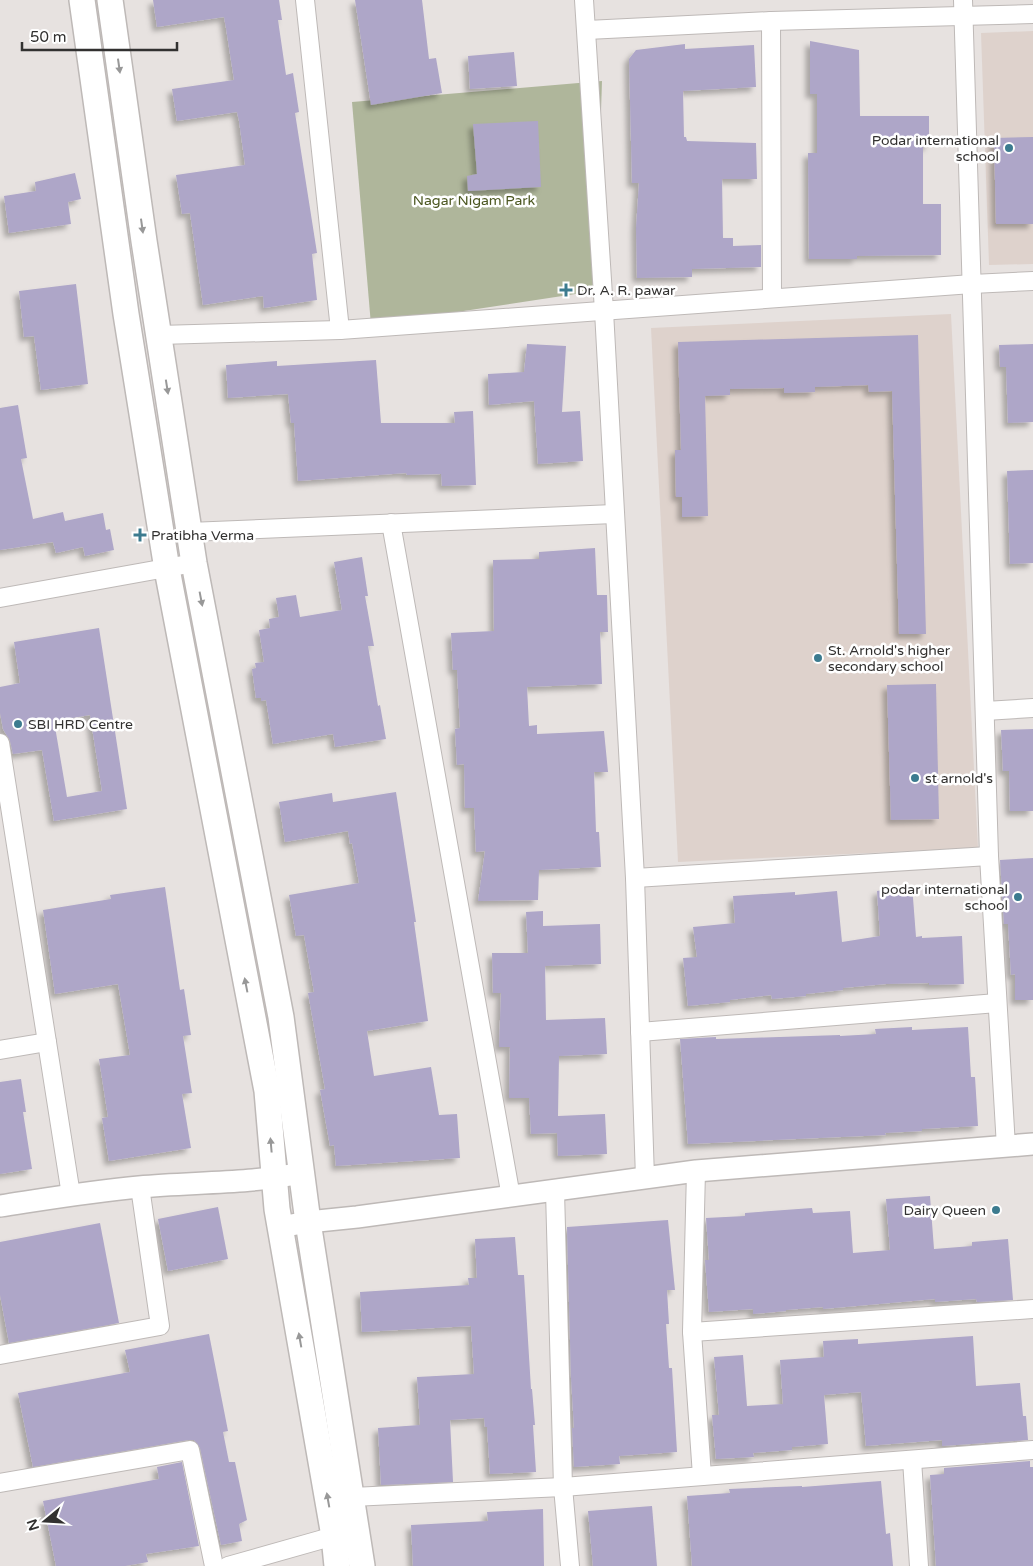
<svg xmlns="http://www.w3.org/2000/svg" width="1033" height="1566" font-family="'Varela Round',sans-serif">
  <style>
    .built { fill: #ded2cc }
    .green { fill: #afb69b }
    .building { fill: #aea6c8; fill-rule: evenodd; filter: url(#shadow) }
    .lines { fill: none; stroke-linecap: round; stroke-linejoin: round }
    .minor-casing { stroke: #beb9b7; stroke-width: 20 }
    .tertiary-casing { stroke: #beb9b7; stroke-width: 24 }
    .secondary-casing { stroke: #beb9b7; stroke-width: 28 }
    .minor { stroke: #fff; stroke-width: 18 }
    .tertiary { stroke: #fff; stroke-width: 21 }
    .secondary { stroke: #fff; stroke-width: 25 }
    .oneway { fill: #989898 }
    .poi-dot { fill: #3c7b8f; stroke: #fff; stroke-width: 2 }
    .labels { text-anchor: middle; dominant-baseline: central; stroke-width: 5; stroke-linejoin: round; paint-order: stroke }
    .poi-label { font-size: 14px; fill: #323130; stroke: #fff; text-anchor: start }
    .park-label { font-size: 14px; fill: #4c5721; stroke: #fff }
  </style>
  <defs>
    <filter id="shadow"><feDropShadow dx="-4.5" dy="4.5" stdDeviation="2.5" flood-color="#0004"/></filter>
  </defs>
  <rect width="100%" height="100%" fill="#e7e2e0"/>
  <g class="built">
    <path d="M1033 31V264L989 265 981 33Z"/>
    <path d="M951 314 978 848 678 862 651 328Z"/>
  </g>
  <path class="green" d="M602 81 595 291 371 325 352 102Z"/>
  <g class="building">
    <path d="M153 0H279L282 20H278L286 75 293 73 299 112 295 113 317 253 312 254 317 300 264 308 263 296 203 305 190 213 182 214 176 175 245 165 239 121 237 112 177 121 172 89 234 80 226 28 224 17 157 27Z"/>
    <path d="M355 0H422L429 59 436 58 442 93 371 105Z"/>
    <path d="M810 41 859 50 860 116H929V146H923V204H941V255L857 256V259H809L808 153H817V94H810Z"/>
    <path d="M685 44V49L754 45 756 87 683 91 684 137H686L687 141 756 143 757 179H722L723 238H733V246L761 245V267L692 269V277L637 278 636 228 639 183H632L629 59 636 50Z"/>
    <path d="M514 52 517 86 470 89 468 56Z"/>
    <path d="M538 121 541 187 468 191 467 176 477 174 473 124Z"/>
    <path d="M1033 137V224H996L994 138Z"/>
    <path d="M75 173 81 199 68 202 71 224 9 233 4 196 36 191 35 182Z"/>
    <path d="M76 284 88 384 41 390 34 336 24 337 19 291Z"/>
    <path d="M918 335 926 634H899L892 391 869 392 868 385 815 387V392L784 393V388L730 389V395L705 396 708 516 682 517V497H676L675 450H681L678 342Z"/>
    <path d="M527 344 566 346 562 412 580 411 583 461 538 464 534 401 489 405 488 374 524 372Z"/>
    <path d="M1033 344V422L1008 423 1006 367H1000L999 345Z"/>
    <path d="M376 360 381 423H455L454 412 473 411 476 485 442 486 441 474 407 475 406 473 298 481 294 423H291L288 394 228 398 226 365 277 361V366Z"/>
    <path d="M18 405 27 458 21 459 33 519 63 512 65 521 103 513 106 530 110 529 114 550 85 556 83 547 56 553 53 542 0 550V408Z"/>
    <path d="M1033 470V563L1010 564 1007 471Z"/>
    <path d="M595 548 597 595H607L608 632H600L602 684 527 687 529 726 537 725V734L604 731 608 772H594L596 832H599L601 867 539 870 538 900 478 901 485 851 476 852 474 808H465L464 764 457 765 455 729 460 728 457 670H453L451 633 494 631 493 560 539 559V552Z"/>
    <path d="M362 557 368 596H365L374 646H368L378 706 380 705 386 739 335 747 333 734 273 744 266 700 261 701V698H256L252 669 256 668 255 663 264 662 259 630 270 628 269 619 279 617 276 598 296 595 300 617 342 610 334 562Z"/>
    <path d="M99 628 127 809 54 821 42 750 13 754 10 741 3 729 0 713V687L20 683 14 642ZM90 715 102 791 67 797 54 721Z"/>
    <path d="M936 684 939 819 891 820 887 685Z"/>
    <path d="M1033 729V811H1010L1009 771H1003L1001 730Z"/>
    <path d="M396 792 416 922H414L428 1021 367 1031 374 1076 431 1067 439 1115 457 1114 460 1158 336 1166 334 1145 330 1146 320 1090 325 1089 308 993 314 992 304 935 296 936 289 895 359 883 352 843 350 844 348 831 285 842 279 802 332 793 333 802Z"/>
    <path d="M1033 858V1000H1015V974L1011 975 1008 924H1004L1000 860Z"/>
    <path d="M912 885 916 937 922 936V938L962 936 964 984 929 985V983L886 984 843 988V990L806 994V996L772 999 771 995 730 1000V1002L688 1006 683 958 697 957 693 927 735 923 733 896 795 892V895L837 891 842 942 880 936 877 891Z"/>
    <path d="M165 887 180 990 184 989 191 1035 183 1036 192 1093 182 1094 191 1148 109 1161 102 1118 108 1117 99 1059 130 1055 118 984 55 994 43 910 111 899 110 895Z"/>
    <path d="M543 911V926L600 924 601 964 545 966 546 1020 605 1018 607 1054 559 1056 558 1116 605 1114 607 1154 558 1156 557 1133 531 1134 529 1098H509L510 1047H499L501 993H493L492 953H528L526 912Z"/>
    <path d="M912 1027V1030L968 1027 971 1077H975L978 1126 922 1129V1131L885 1133 886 1135 688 1144 680 1039 716 1037V1039L840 1035V1036L876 1034 875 1029Z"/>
    <path d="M21 1079 26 1112H23L32 1169 0 1174V1082Z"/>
    <path d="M930 1196 934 1249 972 1246V1242L1008 1239 1013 1300 977 1302 976 1299 935 1302V1299L823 1309V1307L786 1310V1311L753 1314V1309L709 1312 705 1260H709L706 1218 745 1216V1213L812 1208 813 1213 850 1211 853 1253 890 1250 886 1199Z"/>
    <path d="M218 1207 228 1259 168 1271 158 1219Z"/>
    <path d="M668 1220 675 1290H667L669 1324H666L669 1368H672L677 1452 619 1456 620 1464 574 1467 572 1428H574L571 1378 567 1227Z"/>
    <path d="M100 1223 119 1323 9 1343 0 1295V1242Z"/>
    <path d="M515 1237 518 1275H524L531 1389H532L535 1425H533L536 1472 490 1474 487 1427H485L484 1418 450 1420 453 1482 381 1485 378 1428 420 1425 417 1377 474 1374 471 1326 362 1332 360 1292 469 1285 468 1278H477L475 1239Z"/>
    <path d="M209 1334 228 1431 223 1432 229 1462H235L247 1520 239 1524 242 1541 221 1545 200 1448 194 1440H188L33 1467 18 1393 130 1372 125 1350Z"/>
    <path d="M973 1336 976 1386 1020 1383 1023 1416H1026L1028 1440 942 1446V1440L866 1446 861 1392 824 1395 828 1444 792 1447V1450L753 1453 754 1457 716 1459 712 1415H719L714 1357 743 1355 747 1406 783 1404 780 1360 824 1357 823 1341 858 1339V1344Z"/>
    <path d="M1030 1461V1467H1033V1566H936L930 1475 944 1474V1468Z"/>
    <path d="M182 1462 199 1546 146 1554 148 1562 125 1566H56L43 1501 159 1479 157 1467Z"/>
    <path d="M881 1481 886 1534 890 1533 893 1566H692L687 1496 730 1493 729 1489 802 1486V1487Z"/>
    <path d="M652 1506 657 1566H593L588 1511Z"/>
    <path d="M543 1509 544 1566H413L411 1525 488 1521 487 1512Z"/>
  </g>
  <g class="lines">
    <defs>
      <g id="minor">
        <path d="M305 0 340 330"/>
        <path d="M584 0 604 311 635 878 645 1178"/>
        <path d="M963 0 989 856 1006 1147"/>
        <path d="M771 21 772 298"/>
        <path d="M587 30 771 21 1033 14"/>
        <path d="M159 335 340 330 972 284 1033 281"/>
        <path d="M391 523 511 1197"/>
        <path d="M189 532 614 514"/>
        <path d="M0 598 194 563"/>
        <path d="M985 711 1033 708"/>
        <path d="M0 743 71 1195"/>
        <path d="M635 878 989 856"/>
        <path d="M640 1032 997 1003"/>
        <path d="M0 1050 47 1042"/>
        <path d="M696 1171 692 1332 702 1476"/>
        <path d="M555 1191 563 1487 570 1566"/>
        <path d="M692 1332 1033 1309"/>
        <path d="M0 1355 160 1326 140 1187"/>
        <path d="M912 1460 919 1566"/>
        <path d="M0 1483 190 1450 214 1566"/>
        <path d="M352 1497 563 1487 1033 1450"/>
        <path d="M228 1566 334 1536"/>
      </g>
      <g id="tertiary">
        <path d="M0 1206C46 1199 93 1191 139 1187 193 1182 248 1184 301 1173"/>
        <path d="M280 1227 308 1222 357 1217 696 1171 1033 1144"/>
      </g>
      <g id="secondary">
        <path d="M82 0 126 314 167 569 267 1091 277 1209 334 1536 337 1566"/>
        <path d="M110 0 144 241 194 563 281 1017 308 1222 362 1566"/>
      </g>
    </defs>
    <use href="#minor" class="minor-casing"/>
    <use href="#tertiary" class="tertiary-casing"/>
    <use href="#secondary" class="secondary-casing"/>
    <use href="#minor" class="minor"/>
    <use href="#tertiary" class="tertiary"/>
    <use href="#secondary" class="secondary"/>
  </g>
  <defs><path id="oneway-solid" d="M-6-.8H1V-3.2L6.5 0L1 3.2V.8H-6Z" transform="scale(1.25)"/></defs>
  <g class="oneway">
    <use href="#oneway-solid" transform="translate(119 66) rotate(82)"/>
    <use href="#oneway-solid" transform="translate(142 226) rotate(82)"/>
    <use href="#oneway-solid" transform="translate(167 387) rotate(81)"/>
    <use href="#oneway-solid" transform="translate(201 599) rotate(79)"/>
    <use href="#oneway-solid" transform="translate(246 985) rotate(-101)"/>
    <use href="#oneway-solid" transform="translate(271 1145) rotate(-95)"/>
    <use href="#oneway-solid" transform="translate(300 1340) rotate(-100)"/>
    <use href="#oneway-solid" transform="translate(328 1500) rotate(-100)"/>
  </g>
  <g class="poi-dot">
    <circle cx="1009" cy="148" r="5"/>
    <path d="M563.5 282.5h5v5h5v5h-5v5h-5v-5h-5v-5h5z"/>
    <path d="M137.5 527.5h5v5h5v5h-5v5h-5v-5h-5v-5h5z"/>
    <circle cx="818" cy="658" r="5"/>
    <circle cx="18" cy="724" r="5"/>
    <circle cx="915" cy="778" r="5"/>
    <circle cx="1018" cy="897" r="5"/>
    <circle cx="996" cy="1210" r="5"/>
  </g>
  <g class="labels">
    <g class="poi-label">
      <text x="999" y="140" text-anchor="end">Podar international<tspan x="999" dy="16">school</tspan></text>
      <text x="577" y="290">Dr. A. R. pawar</text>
      <text x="151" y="535">Pratibha Verma</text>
      <text x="828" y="650">St. Arnold's higher<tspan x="828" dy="16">secondary school</tspan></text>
      <text x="28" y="724">SBI HRD Centre</text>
      <text x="925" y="778">st arnold's</text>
      <text x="1008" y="889" text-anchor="end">podar international<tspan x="1008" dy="16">school</tspan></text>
      <text x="986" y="1210" text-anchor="end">Dairy Queen</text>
    </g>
    <g class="park-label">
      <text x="474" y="200">Nagar Nigam Park</text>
    </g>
  </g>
  <g transform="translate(45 1521) rotate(252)" stroke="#ffffff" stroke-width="4" paint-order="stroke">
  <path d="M0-4L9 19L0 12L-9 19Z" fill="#323130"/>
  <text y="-8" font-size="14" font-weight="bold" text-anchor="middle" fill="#323130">N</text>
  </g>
  <path d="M22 42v8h155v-8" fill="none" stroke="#323130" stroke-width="2.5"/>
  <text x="30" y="42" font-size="15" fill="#323130" stroke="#ffffff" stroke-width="4" paint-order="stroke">50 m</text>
</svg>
